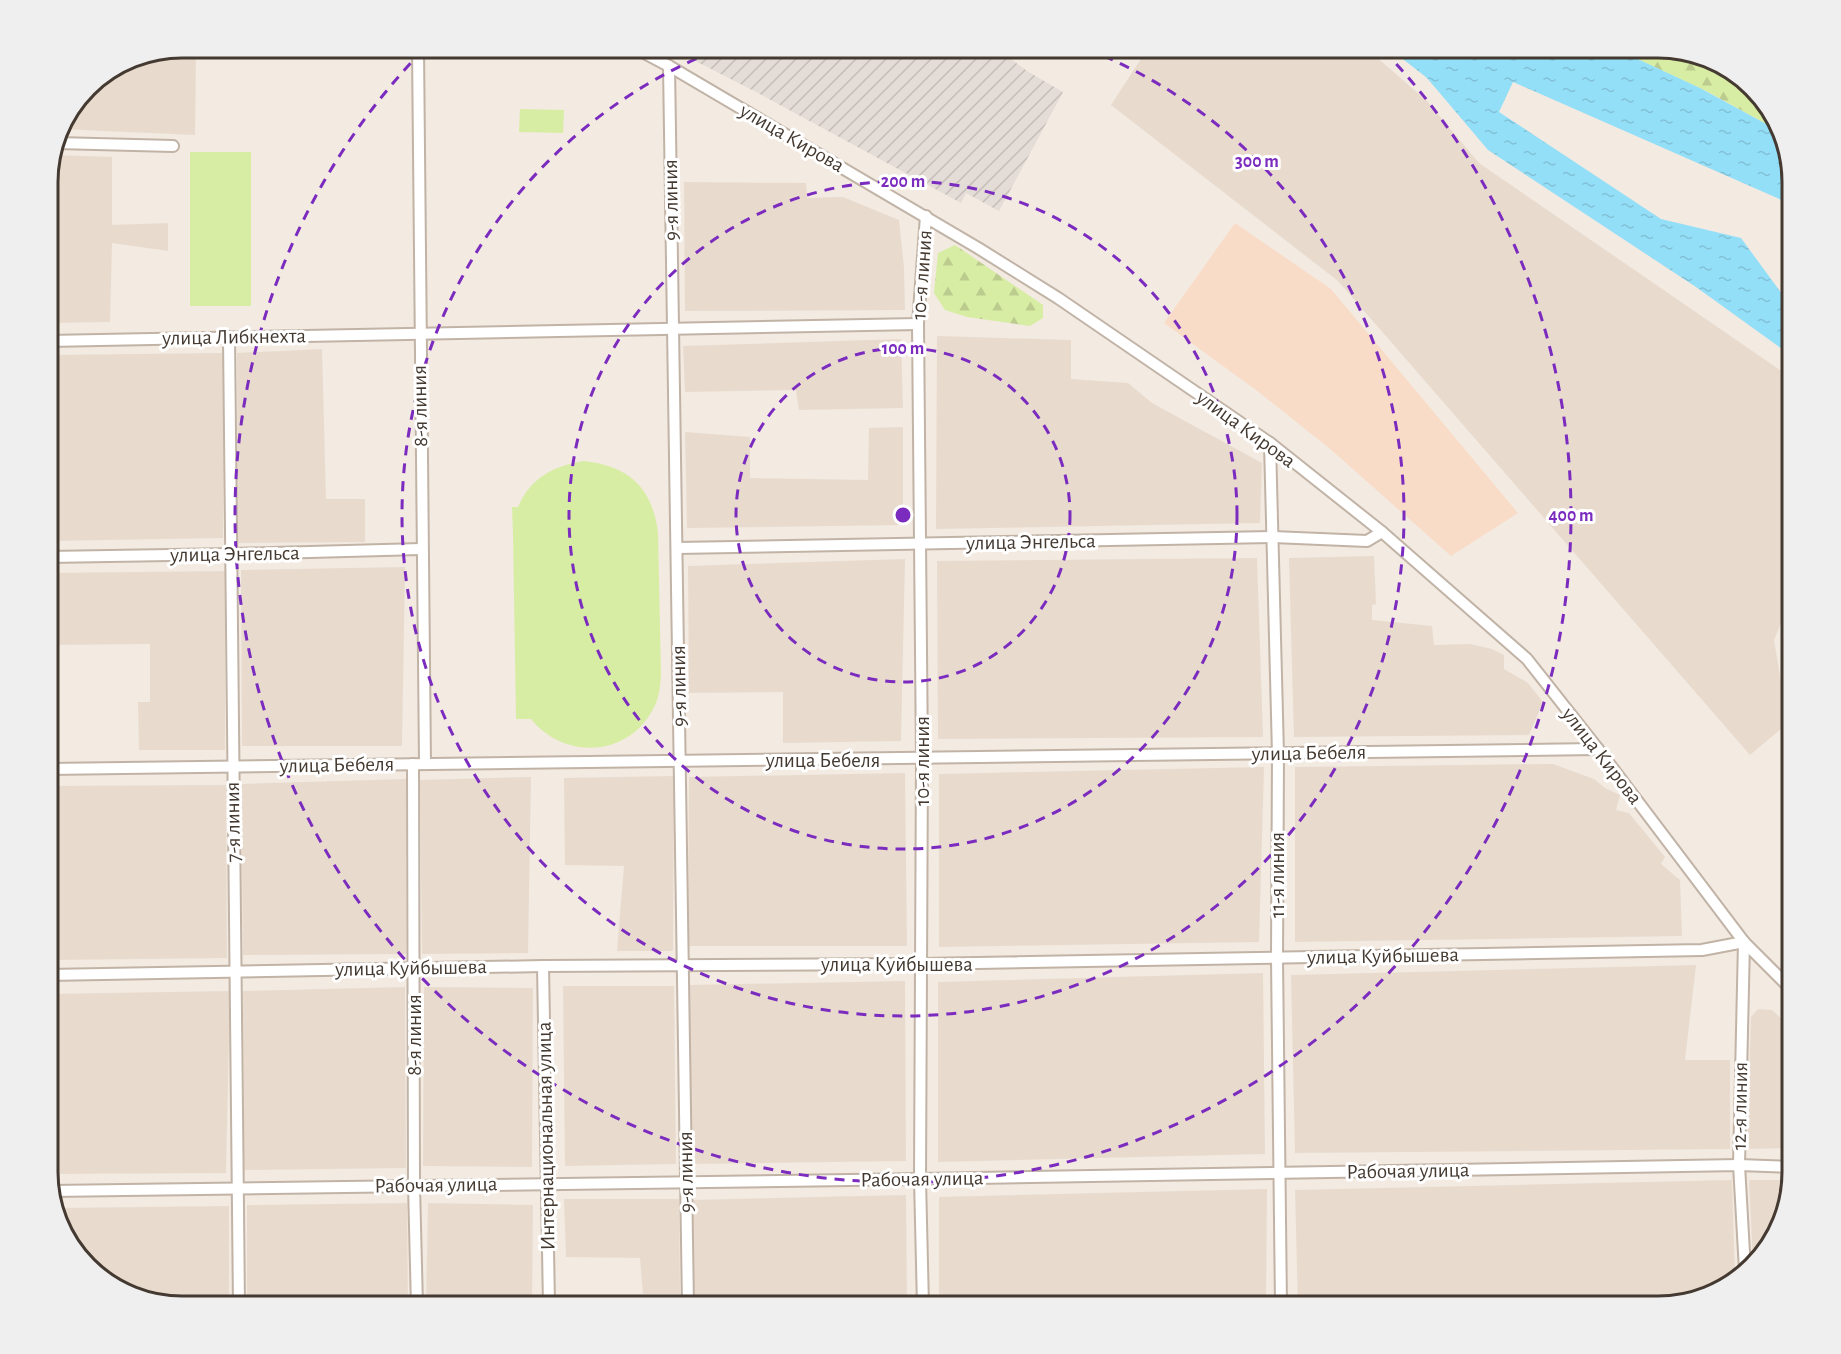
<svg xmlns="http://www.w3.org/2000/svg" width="1841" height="1354" font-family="'Alegreya Sans',sans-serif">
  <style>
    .residential { fill: #e8dbce }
    .commercial { fill: #f9dcc8 }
    .industrial { fill: url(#industrial-furrows) }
    .green { fill: #d8eda4 }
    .forest { fill: url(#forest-firs) }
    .water { fill: url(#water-ripples) }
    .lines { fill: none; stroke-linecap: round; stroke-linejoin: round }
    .minor-casing { stroke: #c1b3a6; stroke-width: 14 }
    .minor { stroke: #fff; stroke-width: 10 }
    .ring { fill: none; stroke: #7b2cbf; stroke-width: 3; stroke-dasharray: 10 8 }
    .labels { text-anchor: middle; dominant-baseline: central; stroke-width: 6; stroke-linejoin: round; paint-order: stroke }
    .street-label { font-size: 21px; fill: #443a31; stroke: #fff }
    .rim { fill: none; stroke: #443a31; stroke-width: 3 }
    .centre { fill: #7b2cbf; stroke: #fff; stroke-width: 3 }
    .ring-label { font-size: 18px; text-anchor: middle; font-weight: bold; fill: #7b2cbf; stroke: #fff; stroke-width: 6; stroke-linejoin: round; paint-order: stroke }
  </style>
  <defs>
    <pattern id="industrial-furrows" width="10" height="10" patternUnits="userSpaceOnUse" patternTransform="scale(1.5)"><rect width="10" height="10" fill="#e4dcd6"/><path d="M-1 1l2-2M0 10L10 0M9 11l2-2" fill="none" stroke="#c5beb8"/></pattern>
    <pattern id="forest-firs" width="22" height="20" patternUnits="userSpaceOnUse" patternTransform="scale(1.5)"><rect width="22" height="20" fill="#d8eda4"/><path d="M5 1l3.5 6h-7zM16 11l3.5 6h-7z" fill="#bbcc8e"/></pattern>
    <pattern id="water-ripples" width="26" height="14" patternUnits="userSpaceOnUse" patternTransform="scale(1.5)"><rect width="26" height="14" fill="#94dff8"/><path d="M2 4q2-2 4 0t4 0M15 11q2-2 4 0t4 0" fill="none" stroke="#81c0d5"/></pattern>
  </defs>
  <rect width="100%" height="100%" fill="#f3eae1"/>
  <g class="residential">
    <path d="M182 48H196L195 135 60 129 62 123 93 82 131 58Z"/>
    <path d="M1148 48H1366L1427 101 1479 163 1793 379V594L1774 640 1788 723 1750 755 1338 281 1111 105Z"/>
    <path d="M53 155 112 157V225L168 223V251L112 243 110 322 48 323V173Z"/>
    <path d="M684 182 806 183 807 198 843 197 899 220 904 268 905 310 685 311Z"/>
    <path d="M937 336 1071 340V379L1128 383 1152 403 1262 463 1260 523 936 529Z"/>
    <path d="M901 339 903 408 799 410 796 390 685 392 683 346Z"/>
    <path d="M322 349 326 499H365V542L238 543 237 353Z"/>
    <path d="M224 353 223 538 48 541V355Z"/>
    <path d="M903 427V525L687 528 685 432 750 437V478L868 480 869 428Z"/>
    <path d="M1374 556 1376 604 1372 605V620L1432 626 1434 645 1470 644 1492 649 1504 655V669L1528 683 1543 702 1529 735 1294 737 1289 558Z"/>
    <path d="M1257 558 1263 737 938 739 937 561Z"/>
    <path d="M905 559 901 741 783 743V692L689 693 688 566Z"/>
    <path d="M405 567 402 746H242L241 570Z"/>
    <path d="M225 571V750H139L138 702H150V644L48 645V573Z"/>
    <path d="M1553 764 1594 779 1605 788 1620 795 1616 810 1629 813 1665 857 1661 864 1680 880 1682 936 1295 942V767Z"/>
    <path d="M1264 767 1259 942 939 947V774Z"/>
    <path d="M905 773 907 946H688L689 777Z"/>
    <path d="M674 776 673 951H617L624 866 565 865 564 778Z"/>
    <path d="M531 777 528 953 422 954 420 780Z"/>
    <path d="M406 779V954L243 955 241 784Z"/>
    <path d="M226 785 227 958 48 960V786Z"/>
    <path d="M1696 965 1685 1060H1730V1149L1295 1153 1291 975Z"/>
    <path d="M1263 973 1265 1154 938 1162V982Z"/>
    <path d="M905 981 906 1161 691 1164 689 985Z"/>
    <path d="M563 986H674L676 1164 565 1166Z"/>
    <path d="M405 987 406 1168 244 1170 243 991Z"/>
    <path d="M424 987 533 988 532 1167 423 1166Z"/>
    <path d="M230 991 226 1173 48 1174V994Z"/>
    <path d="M1758 1009 1772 1010 1793 1029V1148L1747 1149 1751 1017Z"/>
    <path d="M1732 1180 1735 1278 1718 1292 1659 1306H1298L1295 1190Z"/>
    <path d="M1749 1180H1790L1765 1253 1753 1263Z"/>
    <path d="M1267 1189 1266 1306H939V1197Z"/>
    <path d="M906 1195 907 1306H693L692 1200Z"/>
    <path d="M564 1199H679L680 1294H643L640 1258 566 1257Z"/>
    <path d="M407 1203 408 1306H247V1205Z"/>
    <path d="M428 1203 533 1205 532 1306H426Z"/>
    <path d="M229 1206V1306H182L101 1278 66 1239 57 1208Z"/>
  </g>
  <path class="commercial" d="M1235 223 1331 289 1518 513 1451 556 1329 448 1256 390 1164 323Z"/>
  <path class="industrial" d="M670 48H996L1027 71 1063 92 999 211 966 193 961 203 756 92Z"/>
  <g class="green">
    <path d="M520 109 564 110 563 133 519 132Z"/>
    <rect x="190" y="152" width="61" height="154"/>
    <path d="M584 461C629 466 652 487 658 532L661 675C660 688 659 700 652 711 626 758 563 759 531 719H516L513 535 512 507H518C531 477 554 466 584 461Z"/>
  </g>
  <g class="forest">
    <path d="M1614 48H1659L1740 76 1779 123 1781 132 1706 91Z"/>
    <path d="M955 245 1043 305V318L1030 326 967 317 945 310 934 293 938 253Z"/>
  </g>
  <path class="water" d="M1389 48H1614L1700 88 1781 132 1793 182V205L1513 82 1499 112 1661 219 1741 238 1790 305 1793 308V357L1696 287 1488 150 1427 78Z"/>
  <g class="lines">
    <defs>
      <g id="minor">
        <path d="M418 48 425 763"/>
        <path d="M635 48 669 66 978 248 1058 298 1270 443 1382 532 1527 659 1598 749 1744 942 1793 991"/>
        <path d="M669 66 688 1306"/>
        <path d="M57 143 173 146"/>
        <path d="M229 337 239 1306"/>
        <path d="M48 341 918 324"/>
        <path d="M1270 443 1278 754 1277 959 1281 1306"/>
        <path d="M677 548 1273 537 1367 541 1382 532"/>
        <path d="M48 557 232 554 421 549"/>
        <path d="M413 764 414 1186 417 1306"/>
        <path d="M48 769 1598 749"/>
        <path d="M1744 942 1739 1165 1745 1270"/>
        <path d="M543 966 549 1306"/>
        <path d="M48 975 543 966 922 964 1702 950 1744 942"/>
        <path d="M51 1191 920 1179 1739 1165 1793 1167"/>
        <path d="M923 1306 920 1179 922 759 918 324 926 216"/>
      </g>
    </defs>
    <use href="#minor" class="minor-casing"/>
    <use href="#minor" class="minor"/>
  </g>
  <g class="ring">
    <circle cx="903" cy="515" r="167"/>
    <circle cx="903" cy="515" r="334"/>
    <path d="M1087 49A501 501 0 1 1 719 49"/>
    <path d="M1384 51A668 668 0 1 1 422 51"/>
  </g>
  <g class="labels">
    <g class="street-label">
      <text transform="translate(792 138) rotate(30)">улица Кирова</text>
      <text transform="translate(671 200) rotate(-91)">9-я линия</text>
      <text transform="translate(922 275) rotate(-86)">10-я линия</text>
      <text transform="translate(234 337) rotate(-1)">улица Либкнехта</text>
      <text transform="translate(420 406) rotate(-91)">8-я линия</text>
      <text transform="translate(1246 429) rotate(36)">улица Кирова</text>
      <text transform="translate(1031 542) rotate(-1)">улица Энгельса</text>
      <text transform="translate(235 554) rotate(-1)">улица Энгельса</text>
      <text transform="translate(679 686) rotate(-91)">9-я линия</text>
      <text transform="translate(1309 753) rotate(-1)">улица Бебеля</text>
      <text transform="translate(1602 756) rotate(52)">улица Кирова</text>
      <text x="823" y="760">улица Бебеля</text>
      <text transform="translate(922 761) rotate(-90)">10-я линия</text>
      <text transform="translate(337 765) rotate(-1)">улица Бебеля</text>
      <text transform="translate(233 822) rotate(-91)">7-я линия</text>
      <text transform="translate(1277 875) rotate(-90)">11-я линия</text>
      <text transform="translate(1383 956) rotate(-1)">улица Куйбышева</text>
      <text x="897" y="964">улица Куйбышева</text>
      <text transform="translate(411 968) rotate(-1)">улица Куйбышева</text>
      <text transform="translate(414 1035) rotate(-90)">8-я линия</text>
      <text transform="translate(1740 1106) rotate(-89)">12-я линия</text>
      <text transform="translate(546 1136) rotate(-91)">Интернациональная улица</text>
      <text transform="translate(1408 1171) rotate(-1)">Рабочая улица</text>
      <text transform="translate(686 1172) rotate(-91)">9-я линия</text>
      <text transform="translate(922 1179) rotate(-1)">Рабочая улица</text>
      <text transform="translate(436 1185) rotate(-1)">Рабочая улица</text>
    </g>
  </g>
  <path d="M0 0H1841V1354H0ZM182 58H1658A124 124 0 0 1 1782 182V1172A124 124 0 0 1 1658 1296H182A124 124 0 0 1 58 1172V182A124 124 0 0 1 182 58Z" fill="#f0efef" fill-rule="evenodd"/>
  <path class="rim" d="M182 58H1658A124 124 0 0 1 1782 182V1172A124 124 0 0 1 1658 1296H182A124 124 0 0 1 58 1172V182A124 124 0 0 1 182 58Z"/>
  <circle cx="903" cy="515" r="9" class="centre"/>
  <g class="ring-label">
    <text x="1257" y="167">300 m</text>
    <text x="903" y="187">200 m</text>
    <text x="903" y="354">100 m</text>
    <text x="1571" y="521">400 m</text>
  </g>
</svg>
